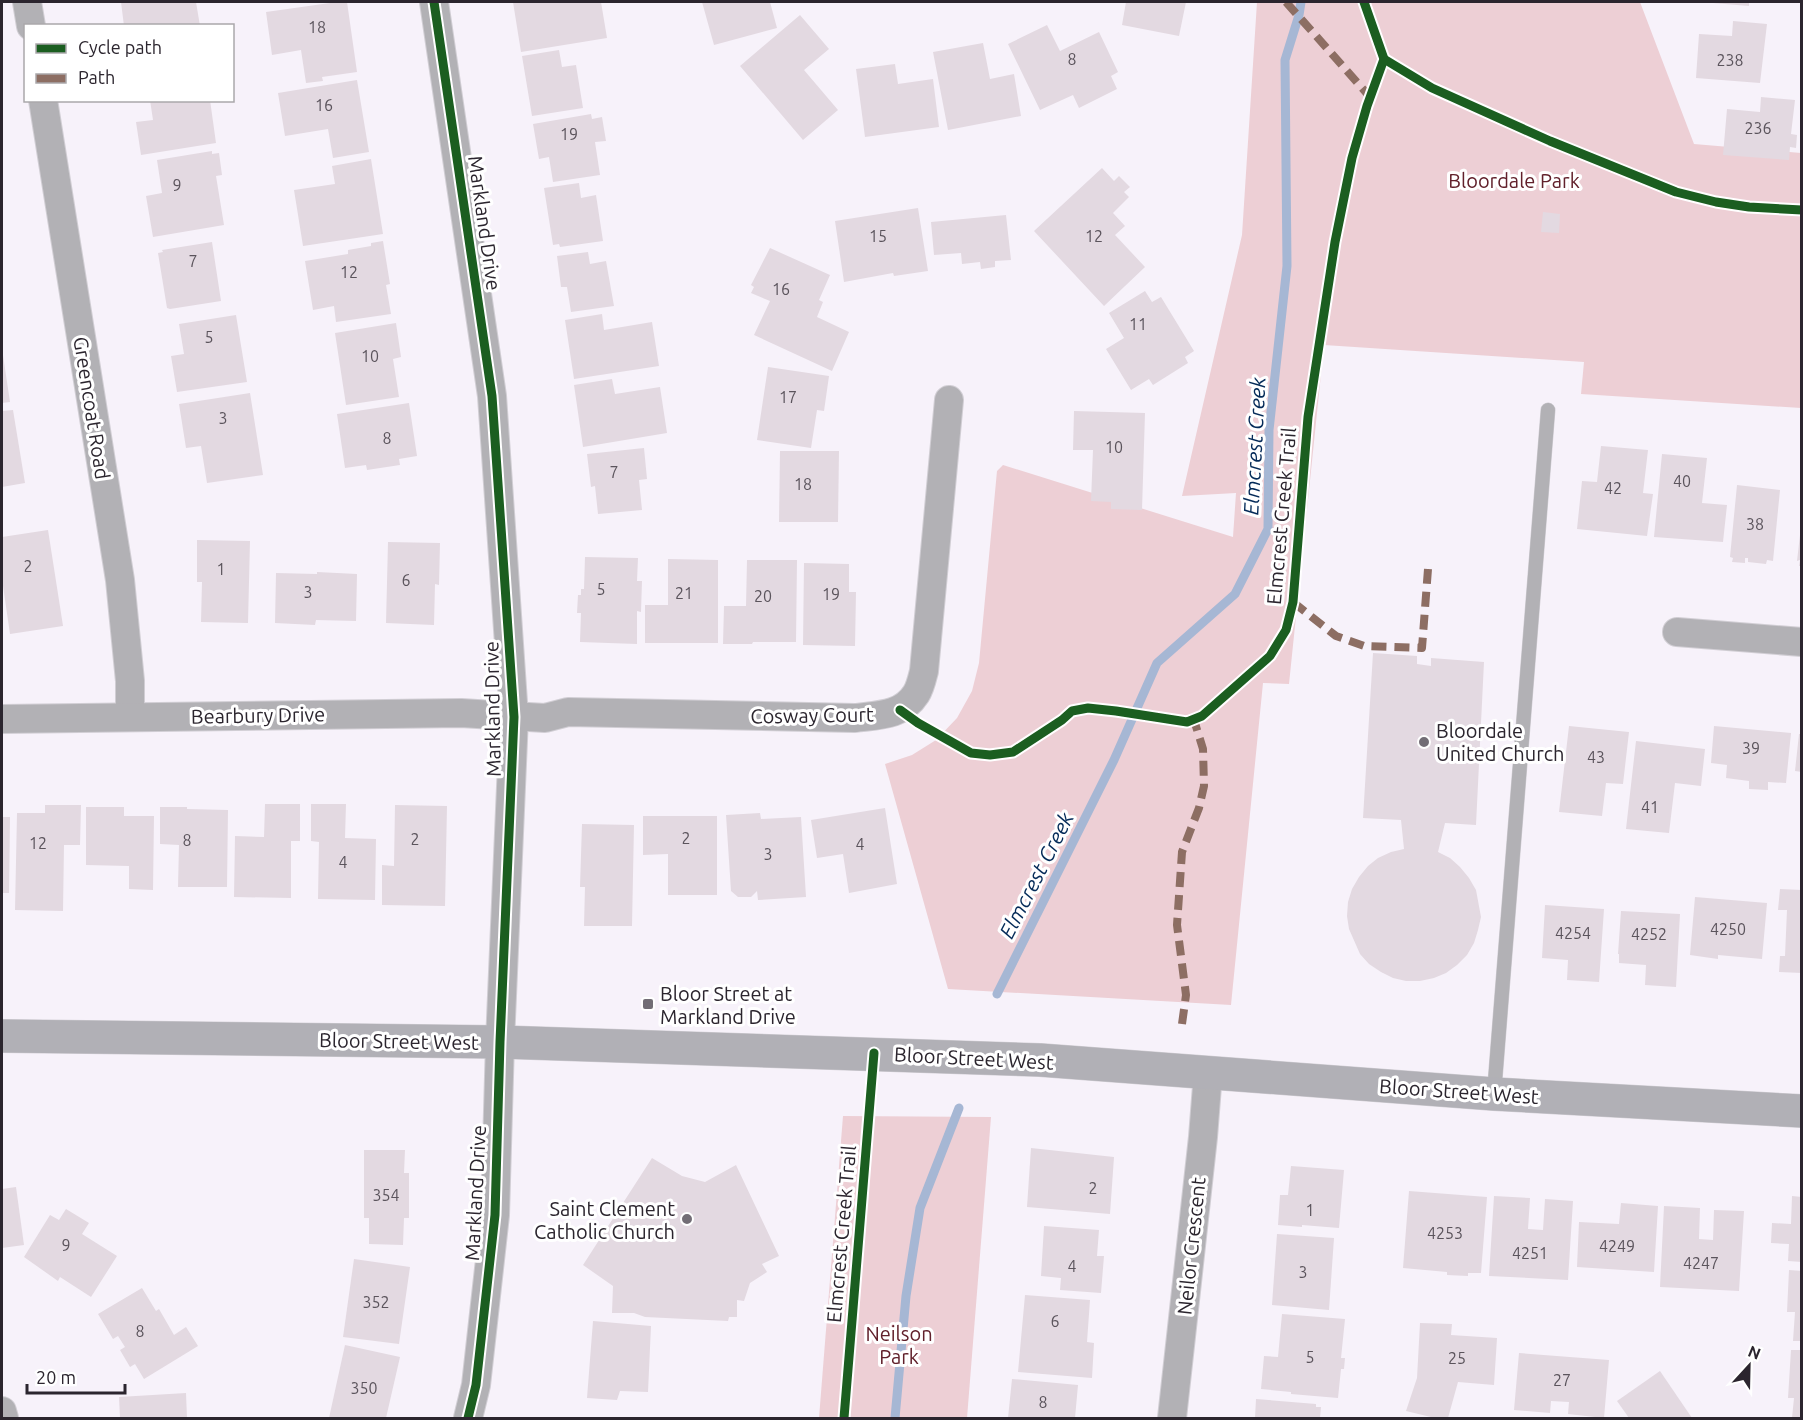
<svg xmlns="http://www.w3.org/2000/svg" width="1803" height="1420" font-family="Ubuntu,sans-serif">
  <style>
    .green { fill: #edcfd5 }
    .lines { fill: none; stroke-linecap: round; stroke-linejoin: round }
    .stream { stroke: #a6b7d4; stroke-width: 9 }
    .building { fill: #e3d9e1 }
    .lane-casing { stroke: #d1ced4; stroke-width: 15 }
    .street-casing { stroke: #d1ced4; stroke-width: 30 }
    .secondary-casing { stroke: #d1ced4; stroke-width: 34 }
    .lane { stroke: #b2b1b5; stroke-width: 14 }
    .street { stroke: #b2b1b5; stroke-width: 28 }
    .secondary { stroke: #b1b0b6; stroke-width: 33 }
    .quiet { stroke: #8d6e63; stroke-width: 8; stroke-dasharray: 15 8; stroke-linecap: butt }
    .cycleway-casing { stroke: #fff; stroke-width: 13 }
    .cycleway { stroke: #1b5e20; stroke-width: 9 }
    .poi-dot { fill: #726d75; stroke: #fff; stroke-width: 2 }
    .labels { text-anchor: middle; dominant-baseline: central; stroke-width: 6; stroke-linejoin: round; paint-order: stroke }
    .number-label { font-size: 16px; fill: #5b545c }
    .park-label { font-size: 20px; fill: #61202b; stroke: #fff }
    .street-label { font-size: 20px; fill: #2b252e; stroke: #fff }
    .poi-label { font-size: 20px; fill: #2b252e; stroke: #fff; text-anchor: start }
    .water-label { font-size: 21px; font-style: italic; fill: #042a58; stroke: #fff }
  </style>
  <rect width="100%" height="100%" fill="#f7f2fa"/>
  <g class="green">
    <path d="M1257 2H1640L1694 144 1801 153V408L1581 394 1584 362 1324 345 1289 684 1263 683 1231 1005 948 989 885 764 912 755 936 740 957 718 972 691 979 663 997 471 1003 465 1233 537 1236 493 1182 496 1242 235Z"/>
    <path d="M843 1116 991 1117 967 1418H819Z"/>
  </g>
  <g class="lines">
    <g class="stream">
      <path d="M997 994 1114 760 1157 663 1235 594 1268 529 1269 430 1287 266 1285 60 1299 15 1301 2"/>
      <path d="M895 1418 906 1296 920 1208 959 1108"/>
    </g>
  </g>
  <g class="building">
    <path d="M121 2H196L200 26H124Z"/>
    <path d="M337 2H347L357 72 322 77 323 81 306 83 301 50 272 55 266 12Z"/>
    <path d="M513 2H601L607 38 521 52Z"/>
    <path d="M702 2H770L777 28 714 45Z"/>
    <path d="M1126 2H1186L1179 36 1122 25Z"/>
    <path d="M1713 2H1749V6L1713 3Z"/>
    <path d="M800 15 829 49 804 70 838 110 803 140 740 66Z"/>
    <path d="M1733 21 1767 24 1760 83 1696 78 1699 34 1732 36Z"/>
    <path d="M1047 25 1060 51 1099 32 1118 72 1111 76 1117 89 1079 108 1073 95 1040 110 1008 44Z"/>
    <path d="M983 43 990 79 1014 74 1021 116 948 130 933 52Z"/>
    <path d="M559 50 562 67 576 65 583 108 532 116 522 56Z"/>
    <path d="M895 64 898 84 933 79 939 127 865 137 856 69Z"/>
    <path d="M357 80 369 152 333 158 328 129 285 136 278 93Z"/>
    <path d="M1761 97 1795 100 1791 134 1797 135 1796 148 1790 147 1789 160 1723 155 1727 109 1760 112Z"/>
    <path d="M150 100H210L216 143 141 155 136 122 153 120Z"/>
    <path d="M591 114 592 119 602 117 606 141 595 142 600 175 553 182 549 157 539 159 533 124Z"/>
    <path d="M212 151V154L219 153 222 175 216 176 224 225 153 237 146 196 162 193 157 160Z"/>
    <path d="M371 159 383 234 303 246 294 190 335 184 332 166Z"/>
    <path d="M1102 168 1114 181 1119 176 1130 187 1124 192 1129 197 1113 213 1125 226 1115 235 1145 267 1104 306 1034 231Z"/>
    <path d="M579 183 581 198 596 195 603 241 560 247 559 244 553 245 544 188Z"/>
    <path d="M918 208 928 271 894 276 893 273 844 282 835 221Z"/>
    <path d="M1543 212 1560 214 1559 233 1541 232Z"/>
    <path d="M1006 215 1011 260 995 261V267L981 269 980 262 962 264 961 253 934 255 931 222Z"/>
    <path d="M383 241 390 284 386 285 391 314 336 322 334 306 313 310 305 261 348 254V250L371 246V243Z"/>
    <path d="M212 242 221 301 170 309 167 308 158 253 163 252 162 250Z"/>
    <path d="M770 248 830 275 819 300 823 302 817 317 849 332 832 371 754 335 770 301 751 293 754 287 751 285Z"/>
    <path d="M588 252 590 264 606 261 614 306 571 312 567 287H561L557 256Z"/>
    <path d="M1145 291 1152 302 1161 297 1194 351 1185 357 1188 363 1153 385 1149 379 1131 390 1106 349 1124 338 1109 313Z"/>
    <path d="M602 314 604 330 652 322 659 366 574 379 565 320Z"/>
    <path d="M236 315 247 382 177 392 171 356 184 354 179 324Z"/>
    <path d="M396 323 401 357 393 359 399 397 346 405 335 333Z"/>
    <path d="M2 355H3L10 402 2 403Z"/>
    <path d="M768 367 829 376 824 411 817 410 811 448 757 440Z"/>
    <path d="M612 379 615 394 660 387 667 433 583 447 574 385Z"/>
    <path d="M250 393 263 475 207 483 201 446 186 448 179 404Z"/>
    <path d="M409 403 417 456 399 459 400 465 367 470 366 465 345 468 337 414Z"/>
    <path d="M13 410 25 483 2 487V411Z"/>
    <path d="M1074 411 1145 413 1142 510 1111 509V502L1091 501 1093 450H1073Z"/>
    <path d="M1601 446 1648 450 1643 493 1653 494 1647 536 1577 529 1582 481 1597 482Z"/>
    <path d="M644 448 647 479 639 480 642 510 598 514 595 486 591 487 587 454Z"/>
    <path d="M780 451H839L838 522H779Z"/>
    <path d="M1662 454 1707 458 1702 503 1727 505 1723 542 1654 537Z"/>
    <path d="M1737 485 1780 490 1773 561 1767 560 1766 564 1748 562V558H1745V563L1732 562 1733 558 1730 557Z"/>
    <path d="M48 530 63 626 10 634 2 579V537Z"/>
    <path d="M1800 535H1802V566H1799L1800 560 1797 561Z"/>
    <path d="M197 540 250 541 248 623 201 622 202 582H197Z"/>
    <path d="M388 542 440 543 439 585 435 584 434 625 386 623Z"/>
    <path d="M585 557 638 558 637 581H642L641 612 637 611V644L580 642 581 613H577L578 595H581V589H584Z"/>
    <path d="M668 559 718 560V643H645V605H668Z"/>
    <path d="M747 560H797L796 642H753L752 644H723L724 606H746Z"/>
    <path d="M804 563 849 564V592H856L855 646 803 645Z"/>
    <path d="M317 572 357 574 356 621 316 620 315 625 275 623 276 573 317 574Z"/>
    <path d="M1373 653 1417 656V664L1431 666V658L1484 662 1476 825 1445 823 1438 852 1450 858 1460 867 1469 878 1476 890 1481 917 1478 930 1474 943 1467 955 1457 965 1446 973 1434 978 1420 981H1406L1393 978 1381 972 1369 964 1360 954 1349 929 1347 916 1348 902 1352 889 1359 877 1368 866 1378 858 1391 852 1404 849 1401 820 1363 818Z"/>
    <path d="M1569 726 1629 732 1623 784 1606 783 1602 816 1559 812Z"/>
    <path d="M1714 726 1791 733 1786 783 1768 782V790L1749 789V781L1726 778 1727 765 1711 763Z"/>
    <path d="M1799 734H1802V772L1795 771Z"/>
    <path d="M1636 741 1705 749 1701 786 1675 783 1669 833 1626 829Z"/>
    <path d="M265 804H300V841H291V898L234 897 235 836 264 837Z"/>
    <path d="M311 804H346L345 838 376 839 375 900 318 899 319 842 311 841Z"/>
    <path d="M45 805H81L80 845H64L63 911 15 910 17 813H45Z"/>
    <path d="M395 805 447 806 445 906 382 905V865L394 866Z"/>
    <path d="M86 807H124V816H154L153 890 129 889V866L86 865Z"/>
    <path d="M160 807H187V809L228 810 227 887H178L179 845 160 844Z"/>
    <path d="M885 808 897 884 849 893 843 854 817 858 811 820Z"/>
    <path d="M760 813 761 819 801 817 806 897 758 900 757 891 751 897H738L731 891 726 815Z"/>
    <path d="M643 816H717V895H668V854L643 855Z"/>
    <path d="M2 817H10L9 893H2Z"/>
    <path d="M582 824 634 825 632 926H584L585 887H580Z"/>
    <path d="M1780 889 1802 890V973L1779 972 1780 956H1785L1787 910H1778Z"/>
    <path d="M1695 897 1767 903 1762 959 1718 955V959L1690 955Z"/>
    <path d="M1545 905 1604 909 1599 982 1567 980 1568 960 1542 958Z"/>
    <path d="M1621 911 1680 914 1676 987 1645 985 1646 965 1619 963V954H1618Z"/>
    <path d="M1031 1148 1114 1157 1110 1214 1027 1207Z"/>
    <path d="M364 1150H405L404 1173H409V1218H404L403 1245 369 1244V1218H364Z"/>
    <path d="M652 1158 682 1176 705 1182 736 1165 779 1256 762 1264 767 1272 750 1283 744 1301 737 1300V1317H729L728 1321 645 1317 634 1313H612L613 1286 583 1265Z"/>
    <path d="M1291 1166 1344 1170 1339 1228 1302 1225V1227L1278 1225 1280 1195H1288Z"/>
    <path d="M16 1187 24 1245 2 1248V1189Z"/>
    <path d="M1409 1191 1487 1197 1481 1273H1468V1276L1447 1275V1272L1403 1268Z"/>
    <path d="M1494 1196 1530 1198 1528 1229 1543 1230 1545 1199 1573 1201 1568 1280 1489 1276Z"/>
    <path d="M1792 1196 1802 1197V1262L1788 1261 1789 1244 1771 1243 1772 1223 1791 1224Z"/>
    <path d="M1621 1203 1658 1206 1654 1272 1577 1267 1579 1222 1619 1224Z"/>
    <path d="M1664 1206 1700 1208 1699 1239 1713 1240 1714 1210 1744 1211 1739 1291 1660 1287Z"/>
    <path d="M66 1209 89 1223 82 1234 117 1256 91 1297 60 1277 58 1281 24 1257 50 1215 59 1220Z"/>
    <path d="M1044 1226 1099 1230 1097 1256H1104L1101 1293 1060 1290 1061 1278 1041 1276Z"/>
    <path d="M1277 1234 1334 1238 1329 1310 1272 1305Z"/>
    <path d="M354 1259 410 1267 399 1344 343 1337Z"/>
    <path d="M1789 1270 1802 1271V1341H1793L1795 1312H1787Z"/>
    <path d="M142 1288 156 1311 159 1309 174 1335 186 1327 198 1346 144 1379 135 1364 130 1367 120 1350 125 1347 118 1336 113 1339 98 1314Z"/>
    <path d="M1025 1295 1090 1300 1087 1342 1094 1343 1092 1378 1018 1372Z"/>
    <path d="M1282 1314 1345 1319 1341 1358H1345L1344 1369H1341L1338 1398 1291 1394V1392L1261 1389 1264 1356 1278 1357Z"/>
    <path d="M593 1321 651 1326 648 1392 620 1391 617 1400 587 1398Z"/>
    <path d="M1420 1323 1452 1324 1451 1335 1497 1338 1494 1385 1458 1382 1448 1418H1435L1406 1411 1417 1378Z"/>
    <path d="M345 1345 400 1357 386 1418H329Z"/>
    <path d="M1791 1350H1802V1418H1792L1794 1398H1788Z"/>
    <path d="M1519 1353 1609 1360 1604 1418 1568 1414 1569 1402 1551 1401 1550 1413 1514 1410Z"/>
    <path d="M1660 1371 1692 1418H1629L1617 1401Z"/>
    <path d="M1012 1379 1078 1385 1075 1418H1008Z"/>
    <path d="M186 1393 187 1418H120L119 1397Z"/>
    <path d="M1256 1399 1316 1404V1407H1321L1320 1418H1255Z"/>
  </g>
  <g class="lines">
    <defs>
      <path id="lane" d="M1494 1094 1548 410"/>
      <g id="street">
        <path d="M27 2 31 26"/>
        <path d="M434 2 492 396 514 717 500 1042 495 1215 476 1385 468 1418"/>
        <path d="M43 100 120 580 130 681V716"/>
        <path d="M1677 632 1802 642"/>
        <path d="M2 719 461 713 545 718 568 712 855 718C878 715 902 716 916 694 920 688 922 679 924 671L949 400"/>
        <path d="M2 1411 4 1418"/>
        <path d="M1172 1418 1203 1137 1208 1073"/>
      </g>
      <path id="secondary" d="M2 1036 500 1042 1040 1060 1494 1094 1802 1111"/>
    </defs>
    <use href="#lane" class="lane-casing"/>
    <use href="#street" class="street-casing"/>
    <use href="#secondary" class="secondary-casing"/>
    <use href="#lane" class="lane"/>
    <use href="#street" class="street"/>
    <use href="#secondary" class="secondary"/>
    <g class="quiet">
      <path d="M1286 2 1370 97"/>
      <path d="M1293 602 1336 636 1364 646 1422 648 1428 569"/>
      <path d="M1182 1024 1186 995 1177 925 1182 852 1199 808 1204 786 1203 749 1194 720"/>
    </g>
    <defs>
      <g id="cycleway">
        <path d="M434 2 492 396 514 717 500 1042 495 1215 476 1385 468 1418"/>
        <path d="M1384 59 1432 88 1550 141 1676 192 1716 202 1749 207 1802 210"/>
        <path d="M900 710 918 723 971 753 990 755 1013 752 1062 720 1072 711 1088 708 1116 711 1187 722 1202 716 1270 656 1286 630 1293 602 1308 417 1335 242 1352 158 1367 106 1384 59 1364 2"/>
        <path d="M844 1418 874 1053"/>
      </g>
    </defs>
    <use href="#cycleway" class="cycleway-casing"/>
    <use href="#cycleway" class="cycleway"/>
  </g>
  <g class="poi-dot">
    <circle cx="1424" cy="742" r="6"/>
    <rect x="642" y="998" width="12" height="12" rx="3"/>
    <circle cx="687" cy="1219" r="6"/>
  </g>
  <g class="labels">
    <g class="number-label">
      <text x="317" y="27">18</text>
      <text x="1072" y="59">8</text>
      <text x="1730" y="60">238</text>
      <text x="324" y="105">16</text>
      <text x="1758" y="128">236</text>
      <text x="569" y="134">19</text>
      <text x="177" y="185">9</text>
      <text x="878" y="236">15</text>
      <text x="1094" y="236">12</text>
      <text x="193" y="261">7</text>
      <text x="349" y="272">12</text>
      <text x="781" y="289">16</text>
      <text x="1138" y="324">11</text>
      <text x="209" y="337">5</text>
      <text x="370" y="356">10</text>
      <text x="788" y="397">17</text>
      <text x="223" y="418">3</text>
      <text x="387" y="438">8</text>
      <text x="1114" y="447">10</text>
      <text x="614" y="472">7</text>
      <text x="1682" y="481">40</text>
      <text x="803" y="484">18</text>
      <text x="1613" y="488">42</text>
      <text x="1755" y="524">38</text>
      <text x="28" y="566">2</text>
      <text x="221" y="569">1</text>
      <text x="406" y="580">6</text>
      <text x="601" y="589">5</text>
      <text x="308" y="592">3</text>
      <text x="684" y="593">21</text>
      <text x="831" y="594">19</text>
      <text x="763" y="596">20</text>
      <text x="1751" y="748">39</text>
      <text x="1596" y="757">43</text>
      <text x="1650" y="807">41</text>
      <text x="686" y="838">2</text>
      <text x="415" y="839">2</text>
      <text x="187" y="840">8</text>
      <text x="38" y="843">12</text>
      <text x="860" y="844">4</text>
      <text x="768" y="854">3</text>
      <text x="343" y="862">4</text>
      <text x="1728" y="929">4250</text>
      <text x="1573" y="933">4254</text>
      <text x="1649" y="934">4252</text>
      <text x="1093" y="1188">2</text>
      <text x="386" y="1195">354</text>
      <text x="1310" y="1210">1</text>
      <text x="1445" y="1233">4253</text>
      <text x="66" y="1245">9</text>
      <text x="1617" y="1246">4249</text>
      <text x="1530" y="1253">4251</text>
      <text x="1701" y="1263">4247</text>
      <text x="1072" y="1266">4</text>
      <text x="1303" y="1272">3</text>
      <text x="376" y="1302">352</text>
      <text x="1055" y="1321">6</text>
      <text x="140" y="1331">8</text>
      <text x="1310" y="1357">5</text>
      <text x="1457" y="1358">25</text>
      <text x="1562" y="1380">27</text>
      <text x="364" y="1388">350</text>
      <text x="1043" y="1402">8</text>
    </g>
    <g class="park-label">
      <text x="1514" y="180">Bloordale Park</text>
      <text x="899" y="1333">Neilson<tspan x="899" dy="23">Park</tspan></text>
    </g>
    <g class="street-label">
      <text transform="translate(485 223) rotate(82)">Markland Drive</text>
      <text transform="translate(92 408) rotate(81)">Greencoat Road</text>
      <text transform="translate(1281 516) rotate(-85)">Elmcrest Creek Trail</text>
      <text transform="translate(492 709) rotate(-91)">Markland Drive</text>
      <text transform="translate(258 715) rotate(-1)">Bearbury Drive</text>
      <text transform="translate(812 715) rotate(-1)">Cosway Court</text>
      <text transform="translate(399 1041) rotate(1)">Bloor Street West</text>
      <text transform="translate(974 1058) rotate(3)">Bloor Street West</text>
      <text transform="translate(1459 1091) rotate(4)">Bloor Street West</text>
      <text transform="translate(475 1193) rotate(-87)">Markland Drive</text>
      <text transform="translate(841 1234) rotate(-85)">Elmcrest Creek Trail</text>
      <text transform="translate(1191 1246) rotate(-84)">Neilor Crescent</text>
    </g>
    <g class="poi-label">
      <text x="1436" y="730">Bloordale<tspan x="1436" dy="23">United Church</tspan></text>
      <text x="660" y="993">Bloor Street at<tspan x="660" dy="23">Markland Drive</tspan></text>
      <text x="675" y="1208" text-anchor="end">Saint Clement<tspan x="675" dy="23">Catholic Church</tspan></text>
    </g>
    <g class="water-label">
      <text transform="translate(1254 446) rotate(-87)">Elmcrest Creek</text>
      <text transform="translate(1036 875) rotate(-63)">Elmcrest Creek</text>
    </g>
  </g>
  <rect width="1803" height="1420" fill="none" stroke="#2b252e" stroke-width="6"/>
  <rect x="24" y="24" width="210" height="78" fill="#ffffff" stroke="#aaa8ab" stroke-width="1.5"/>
  <rect x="36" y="44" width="30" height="9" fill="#1b5e20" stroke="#aaa8ab" stroke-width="1.5"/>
  <text x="78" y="54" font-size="18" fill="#2b252e">Cycle path</text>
  <rect x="36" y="74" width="30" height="9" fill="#8d6e63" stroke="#aaa8ab" stroke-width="1.5"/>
  <text x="78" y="84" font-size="18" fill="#2b252e">Path</text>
  <g transform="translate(1749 1366) rotate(22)" stroke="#ffffff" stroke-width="4.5" paint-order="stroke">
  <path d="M0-4.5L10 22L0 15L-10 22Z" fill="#2b252e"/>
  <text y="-9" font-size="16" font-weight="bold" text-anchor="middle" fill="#2b252e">N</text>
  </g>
  <path d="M27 1384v9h98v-9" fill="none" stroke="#2b252e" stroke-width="3"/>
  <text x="36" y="1384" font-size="18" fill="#2b252e" stroke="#ffffff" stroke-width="4.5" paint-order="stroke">20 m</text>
</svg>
